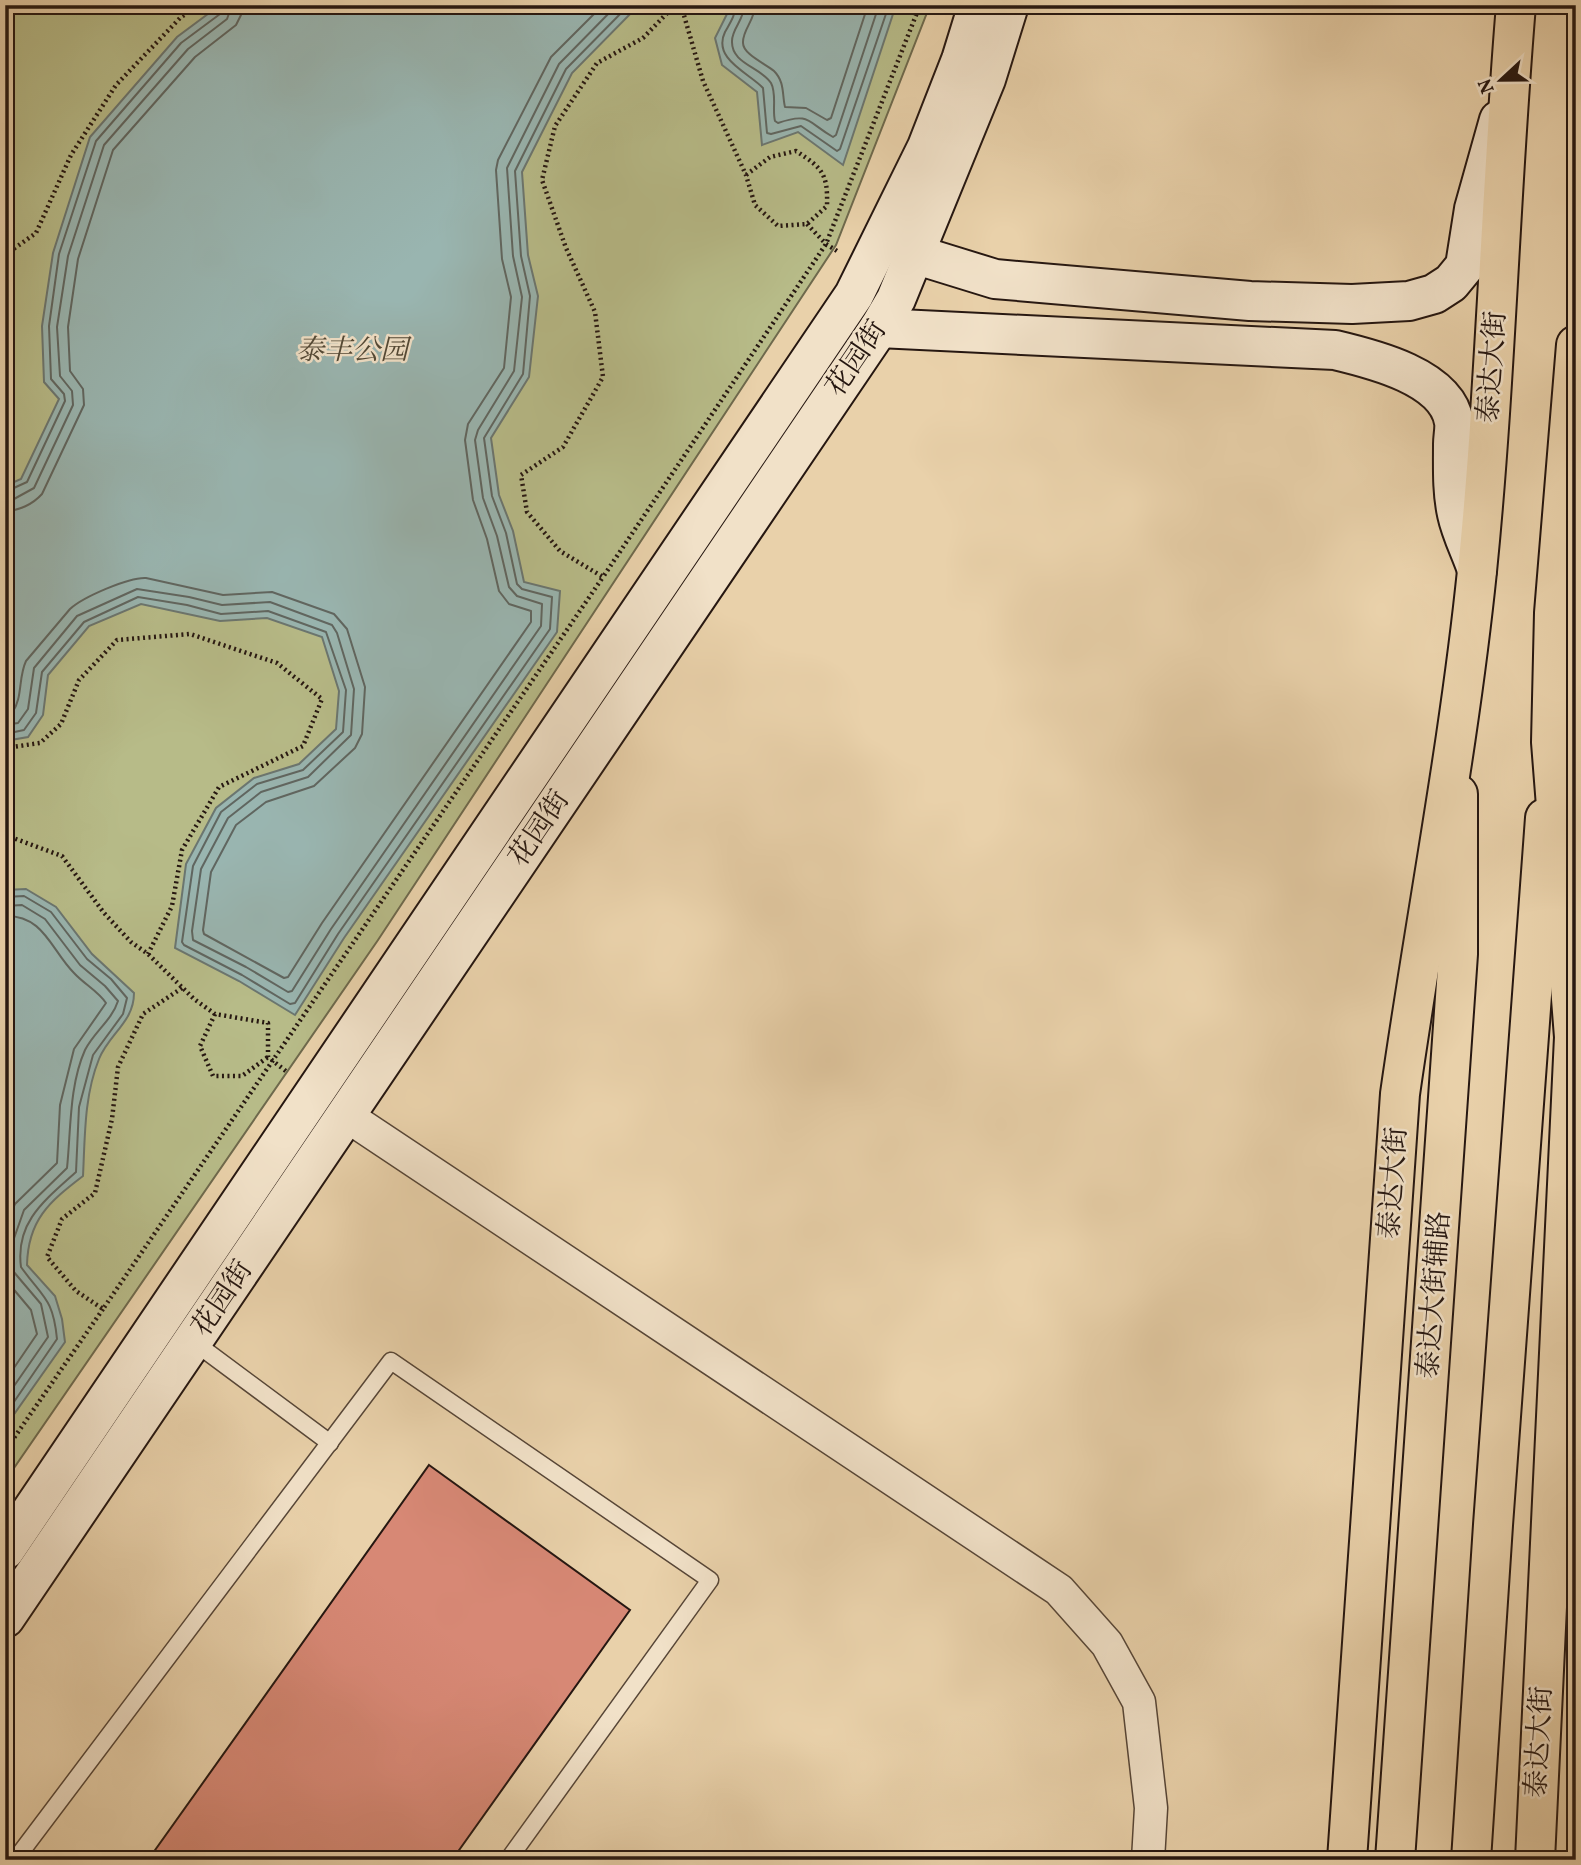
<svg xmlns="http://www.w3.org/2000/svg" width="1581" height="1865" font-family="Vollkorn,'Noto Serif SC',serif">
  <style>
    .green { fill: #b7bb88; stroke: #6e694c; stroke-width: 2 }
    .water { fill: #99b5b0; stroke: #6b7670; stroke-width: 2 }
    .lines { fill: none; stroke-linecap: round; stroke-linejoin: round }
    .shore { stroke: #606660; stroke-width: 2 }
    .building { fill: #d78875; stroke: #261711; stroke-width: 2 }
    .lane-casing { stroke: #574637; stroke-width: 19 }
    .street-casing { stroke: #574637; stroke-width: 35 }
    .secondary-casing { stroke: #261711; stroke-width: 42 }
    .primary-casing { stroke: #261711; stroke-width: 42 }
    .highway-casing { stroke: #261711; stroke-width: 42 }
    .path { stroke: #261711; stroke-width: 4.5; stroke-dasharray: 2 3.5; stroke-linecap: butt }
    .lane { stroke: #f1e1c8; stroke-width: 16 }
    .street { stroke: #f1e1c8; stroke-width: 32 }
    .secondary { stroke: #f1e1c8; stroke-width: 38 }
    .primary { stroke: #e9d1aa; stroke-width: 38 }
    .highway { stroke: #e9d1aa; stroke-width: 38 }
    .labels { text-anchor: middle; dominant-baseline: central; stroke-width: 5; stroke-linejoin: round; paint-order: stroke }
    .park-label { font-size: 28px; font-style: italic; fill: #524835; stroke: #f1e1c8 }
    .street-label { font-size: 28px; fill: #261711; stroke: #f1e1c8 }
  </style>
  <rect width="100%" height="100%" fill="#e9d1aa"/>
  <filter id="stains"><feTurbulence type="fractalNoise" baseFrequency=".00286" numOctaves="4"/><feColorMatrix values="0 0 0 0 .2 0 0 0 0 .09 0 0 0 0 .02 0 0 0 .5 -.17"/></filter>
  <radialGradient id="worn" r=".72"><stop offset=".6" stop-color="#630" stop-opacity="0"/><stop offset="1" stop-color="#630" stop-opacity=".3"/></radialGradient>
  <path class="green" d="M5 5H930L836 245 378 940 5 1481Z"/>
  <g class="water">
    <path d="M220 5H639L572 73 522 172 528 255 538 296 529 377 491 438 499 495 513 531 524 582 560 591 557 632 344 938 295 1015 239 981 175 948 186 864 216 808 254 778 299 764 336 729 339 691 322 637 267 618 220 621 141 604 89 626 48 675 43 715 28 737 5 741V486L21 479 59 399 44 382 42 326 53 253 90 137 177 37Z"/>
    <path d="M727 5H896L843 165 798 132 762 145 757 92 722 65 715 38 729 10Z"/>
    <path d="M26 889 56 907 92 954 134 993C134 1022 109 1034 99 1059 84 1096 85 1137 83 1176 49 1202 28 1220 27 1265L55 1296 62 1319 65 1342 5 1427V890Z"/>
  </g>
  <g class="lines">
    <g class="shore">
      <path d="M735 5C736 15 730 23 725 32 712 59 749 73 763 88L767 133 771 134 801 126 837 151 840 149 889 5"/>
      <path d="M744 5C745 19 732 28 732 41 731 64 761 67 771 83 777 94 772 110 775 121L778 123C810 112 807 122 833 137L836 135 879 5"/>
      <path d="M755 5C755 20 743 29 743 42 742 54 766 64 774 71 785 82 782 95 785 107L806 108 827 120 831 118 868 5"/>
      <path d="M5 492 27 482 65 401 64 394 51 379 49 326 59 254 96 141 181 43 220 14 223 5"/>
      <path d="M5 501 14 499 34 488 73 405 72 391 60 376 57 327 68 256 104 145 188 49 227 19 232 5"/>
      <path d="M5 511C19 511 33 504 42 494L84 405 83 389 70 371 68 327 78 259 113 150 195 57 236 25 241 15 242 5"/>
      <path d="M5 715 12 713C23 698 18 678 26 661L70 609C83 597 129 577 146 578L223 595 272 592 334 614 347 629 365 687 362 734 355 748 314 786 266 802 236 825 211 872 203 930 204 934 284 978 288 977 322 923 531 622V611L509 604 499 591 487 539 473 500 465 440 468 424 504 368 511 297 502 259 496 170 498 160 551 57 603 5"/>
      <path d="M5 725 18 723 28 709 34 668 77 616 137 589 189 597 222 605 270 602 332 625 337 633 354 689 351 735 308 777 261 792 228 818 201 869 192 931 193 940 246 967 288 992 292 991 331 929 541 626 542 604 517 596 509 587 497 536 483 498 475 440 478 430 514 371 522 297 513 256 507 168 559 64 617 5"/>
      <path d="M5 734 24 730 36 713 42 672 84 622 138 597 187 605 221 614 268 611 326 632 346 690 343 732 303 770 257 784 221 812 193 866 182 942 184 945 242 975 290 1004 295 1003 338 934 550 629 552 597 522 589 517 584 506 533 492 496 484 438 523 374 530 296 521 256 515 171 566 69 629 5"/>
      <path d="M5 897 24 896 51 912 87 959 111 979 127 998 123 1014 93 1055 79 1107 76 1172C45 1200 15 1222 21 1267 43 1298 53 1298 57 1339L5 1415"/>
      <path d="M5 906 22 905 45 919 80 965 105 986 118 1001C112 1020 94 1032 85 1050 69 1086 71 1130 67 1168L24 1210 12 1244 13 1271 41 1304 48 1337 5 1399"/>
      <path d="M5 916C44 915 51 950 74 973 84 984 98 991 106 1003L74 1049 60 1105 57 1163 15 1204 5 1229"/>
      <path d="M5 1279 31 1310 37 1334 5 1381"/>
    </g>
  </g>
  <path class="building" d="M429 1465 630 1610 452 1860H148Z"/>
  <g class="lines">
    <defs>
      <g id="lane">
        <path d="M194 1342 330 1443"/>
        <path d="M15 1860 391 1361 710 1580 508 1860"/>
      </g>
      <path id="street" d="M347 1116 1059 1590 1107 1644 1139 1702 1151 1808 1148 1860"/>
      <g id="secondary">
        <path d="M914 254 995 279 1250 301 1352 304 1409 301 1434 294 1451 283 1465 266 1474 209 1499 120"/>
        <path d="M879 328 1335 350C1373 359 1447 377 1454 422 1455 429 1453 437 1453 444 1453 467 1452 492 1457 514 1461 533 1471 552 1477 570"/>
        <path d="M5 1550 854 295 927 147 961 60 978 5"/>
        <path d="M5 1618 879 328 896 299 986 79 1009 5"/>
      </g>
      <g id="primary">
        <path d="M1395 1860 1458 954V794"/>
        <path d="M1471 1860 1493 1525 1545 818"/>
      </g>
      <g id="highway">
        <path d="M1347 1860 1400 1094C1425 919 1459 746 1477 571 1496 383 1500 194 1516 5"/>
        <path d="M1535 1860 1574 1037 1551 742 1554 613 1576 345"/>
      </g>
    </defs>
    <use href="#lane" class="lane-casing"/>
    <use href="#street" class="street-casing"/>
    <use href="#secondary" class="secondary-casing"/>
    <use href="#primary" class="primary-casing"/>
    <use href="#highway" class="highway-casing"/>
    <g class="path">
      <path d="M675 5 643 38 597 63 555 126 542 180 566 248 595 312 603 377 563 447 521 475 527 512 560 551 603 577 826 244 920 5"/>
      <path d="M681 5 703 81 746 175 755 205 778 226 807 224 827 206C828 173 822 168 796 151L770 157 746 175"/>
      <path d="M807 224 826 244 837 251"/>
      <path d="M5 255 36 233 71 155 116 85 181 17 200 5"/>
      <path d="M5 748 40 743 61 724 79 680 117 640 190 634 277 663 322 699 303 746 219 787 182 850 172 906 148 954"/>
      <path d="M5 835 62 856 104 913 131 942 148 954 194 999 215 1014 268 1023V1057L287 1072"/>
      <path d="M182 988 143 1014 118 1067 112 1119 95 1193 62 1219 47 1257 76 1291 103 1309 603 577"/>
      <path d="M215 1014 200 1046 213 1076H242L268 1057"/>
      <path d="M5 1451 103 1309"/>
    </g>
    <use href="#lane" class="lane"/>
    <use href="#street" class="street"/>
    <use href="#secondary" class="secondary"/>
    <use href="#primary" class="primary"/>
    <use href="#highway" class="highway"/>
  </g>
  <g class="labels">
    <g class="park-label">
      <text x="352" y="351">泰丰公园</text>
    </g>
    <g class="street-label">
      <text transform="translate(857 359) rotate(-56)">花园街</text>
      <text transform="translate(1493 367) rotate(-86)">泰达大街</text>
      <text transform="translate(540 829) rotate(-56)">花园街</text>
      <text transform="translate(1394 1183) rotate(-86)">泰达大街</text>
      <text transform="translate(1435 1295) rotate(-86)">泰达大街辅路</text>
      <text transform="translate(223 1299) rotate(-56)">花园街</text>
      <text transform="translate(1540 1742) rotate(-87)">泰达大街</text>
    </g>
  </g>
  <rect width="1581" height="1865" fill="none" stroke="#e9d1aa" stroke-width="28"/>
  <rect x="7" y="7" width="1567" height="1851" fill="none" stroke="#261711" stroke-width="3.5"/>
  <rect x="14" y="14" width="1553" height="1837" fill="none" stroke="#261711" stroke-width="2"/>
  <g transform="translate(1501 80) rotate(248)" stroke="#f1e1c8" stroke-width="5" paint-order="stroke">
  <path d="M0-5L12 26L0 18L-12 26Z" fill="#261711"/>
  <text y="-10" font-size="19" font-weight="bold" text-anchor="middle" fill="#261711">N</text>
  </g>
  <rect width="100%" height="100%" filter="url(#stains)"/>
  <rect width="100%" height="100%" fill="url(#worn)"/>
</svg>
